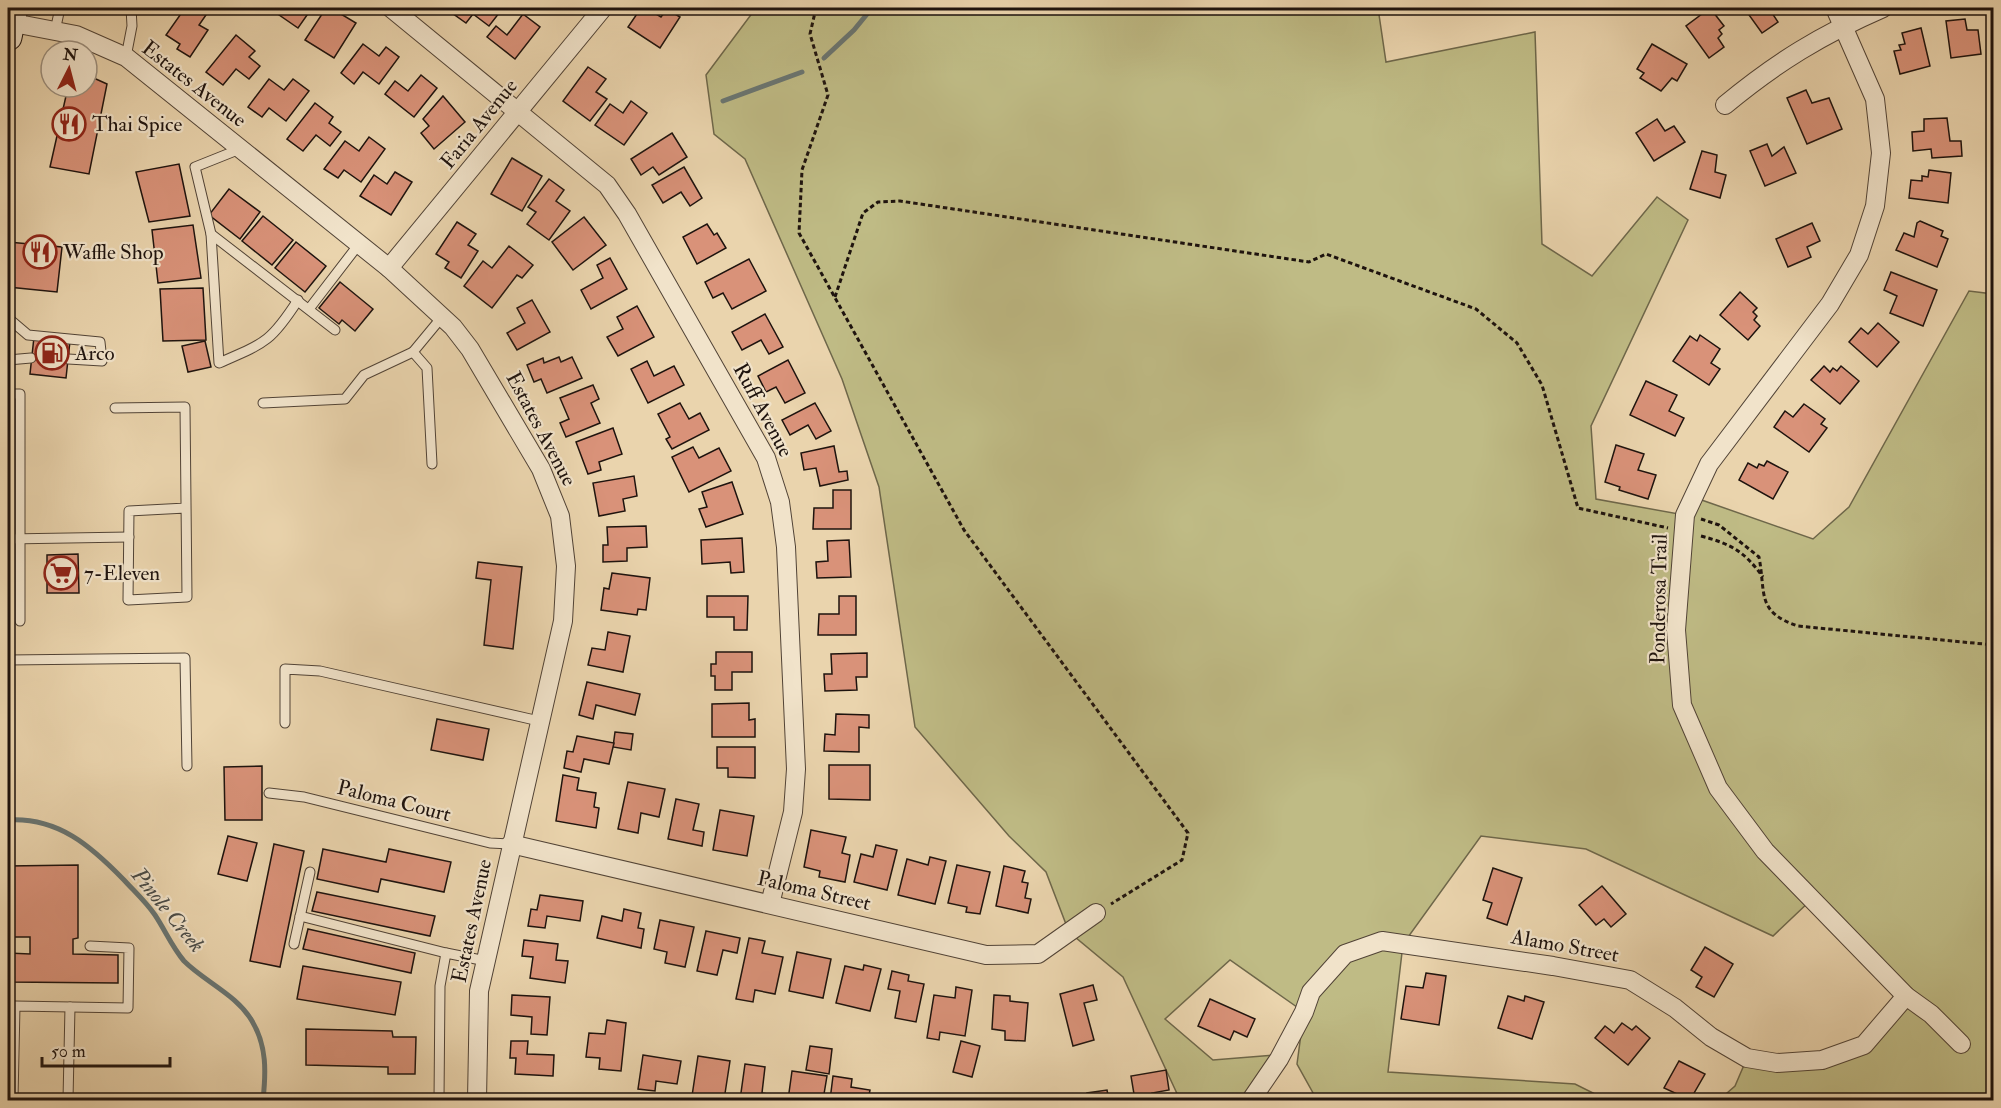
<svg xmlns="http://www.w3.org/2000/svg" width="2001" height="1108" font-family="'IM FELL Double Pica',serif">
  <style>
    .green { fill: #bfbb85; stroke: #6e674a; stroke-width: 1.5 }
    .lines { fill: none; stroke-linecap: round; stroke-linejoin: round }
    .stream { stroke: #697572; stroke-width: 5 }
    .building { fill: #d99279; stroke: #1e130e; stroke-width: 1.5 }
    .lane-casing { stroke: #514336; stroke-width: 11 }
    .street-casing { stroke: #514336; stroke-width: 20 }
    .secondary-casing { stroke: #1e130e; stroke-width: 29 }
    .path { stroke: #1e130e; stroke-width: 3; stroke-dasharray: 4.5 3; stroke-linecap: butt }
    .lane { stroke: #f1e3ca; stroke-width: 9 }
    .street { stroke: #f1e3ca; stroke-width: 18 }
    .secondary { stroke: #f1e3ca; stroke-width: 27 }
    .labels { text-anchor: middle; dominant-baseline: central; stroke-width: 4.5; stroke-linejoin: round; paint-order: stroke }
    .street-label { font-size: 21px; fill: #1e130e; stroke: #f1e3ca }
    .poi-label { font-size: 21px; fill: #1e130e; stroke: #f1e3ca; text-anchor: start }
    .water-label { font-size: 22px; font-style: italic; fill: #4a4c48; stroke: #f1e3ca }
  </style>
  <rect width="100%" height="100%" fill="#ead4ad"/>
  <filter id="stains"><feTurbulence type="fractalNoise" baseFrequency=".00333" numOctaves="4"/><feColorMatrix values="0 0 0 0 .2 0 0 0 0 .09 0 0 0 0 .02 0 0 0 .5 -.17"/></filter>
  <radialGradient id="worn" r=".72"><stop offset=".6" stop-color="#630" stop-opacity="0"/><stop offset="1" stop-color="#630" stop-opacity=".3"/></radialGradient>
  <path class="green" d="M756 8H1378L1386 62 1535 32 1542 244 1592 276 1657 197 1688 220 1591 426 1596 499 1684 515 1693 497 1813 539 1849 507 1969 291 1993 294V1100H1719L1735 1086 1747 1058 1777 1063 1864 1046 1906 996 1812 899 1773 936 1586 849 1481 836 1403 944 1388 1072 1575 1084 1607 1100H1317L1297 1064 1304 1012 1230 960 1165 1019 1213 1060 1274 1055 1249 1100H1180L1123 977 1069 932 1046 872 1009 836 915 727 879 487 842 379 745 159 714 134 706 75Z"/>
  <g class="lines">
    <g class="stream">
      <path d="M824 58 854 30 872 8"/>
      <path d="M723 101 802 72"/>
      <path d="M8 820C58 817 91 846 124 880 134 891 146 902 155 915 165 930 172 947 184 961 205 982 237 995 252 1021 267 1046 266 1072 263 1100"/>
    </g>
  </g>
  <g class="building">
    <path d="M185 8H194L206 15 199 25 208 30 190 57 177 49 180 44 166 35Z"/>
    <path d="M269 8H312L298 28Z"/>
    <path d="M326 8H331L356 23 334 58 305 40Z"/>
    <path d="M456 8H503L489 26 473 14 466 23 452 13Z"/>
    <path d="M641 8H646L661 17 667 9 680 17 660 48 628 27Z"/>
    <path d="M1710 8 1724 26 1719 30 1722 34 1718 38 1724 47 1709 58 1686 26Z"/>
    <path d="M1744 8H1775L1772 13 1778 22 1762 33Z"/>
    <path d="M523 14 540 27 515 59 487 37 496 26 507 35Z"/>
    <path d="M1965 19 1967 30H1978L1981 54 1951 58 1946 21Z"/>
    <path d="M1921 28 1930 66 1900 74 1894 51 1901 50 1899 45 1905 44 1902 33Z"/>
    <path d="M236 35 255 51 249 57 260 66 249 79 236 69 223 85 206 72Z"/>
    <path d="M363 44 379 56 386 47 399 57 379 84 363 72 354 84 341 73Z"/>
    <path d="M1652 44 1687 64 1677 81 1672 78 1661 91 1640 78 1644 73 1637 69Z"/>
    <path d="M588 67 606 79 596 92 607 99 590 121 563 101Z"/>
    <path d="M87 75 107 84 89 174 50 167 68 87H87Z"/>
    <path d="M421 75 437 88 414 117 385 94 395 81 408 91Z"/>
    <path d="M269 79 284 90 293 79 309 91 286 121 269 108 262 117 248 107Z"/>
    <path d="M1806 90 1812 103 1829 98 1842 129 1807 144 1787 98Z"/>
    <path d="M443 96 465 122 434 149 421 133 429 126 423 119Z"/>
    <path d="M631 101 647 113 624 145 595 125 610 104 623 113Z"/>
    <path d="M315 103 333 117 329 123 341 132 330 146 316 135 303 151 287 139Z"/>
    <path d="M1947 118 1950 141H1961L1962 156 1932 158 1931 149 1913 151 1912 132 1924 131V119Z"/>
    <path d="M1657 119 1665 131 1674 126 1685 142 1654 161 1636 133Z"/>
    <path d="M672 133 687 157 659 175 653 167 641 175 631 159Z"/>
    <path d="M369 137 385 149 361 182 344 170 338 178 324 169 345 141 359 151Z"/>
    <path d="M1767 144 1772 156 1784 147 1796 173 1765 186 1750 151Z"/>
    <path d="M1702 151 1717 155 1715 172 1726 175 1720 198 1690 189Z"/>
    <path d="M512 158 542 176 522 211 491 194Z"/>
    <path d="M179 164 190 216 149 222 136 172Z"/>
    <path d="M684 167 702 198 690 206 681 192 663 203 652 185Z"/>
    <path d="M1929 170 1951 173 1948 203 1909 198 1911 180 1922 181V176L1928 177Z"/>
    <path d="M395 172 412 182 391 215 360 196 374 175 387 184Z"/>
    <path d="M549 179 564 190 556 201 570 211 549 240 527 224 536 212 528 207Z"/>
    <path d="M229 189 260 212 240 239 209 215Z"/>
    <path d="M263 216 293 240 272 265 242 241Z"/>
    <path d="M584 217 606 245 573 270 552 242Z"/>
    <path d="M1920 221 1943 231 1941 236 1948 239 1937 267 1896 250 1904 233 1914 237 1917 223Z"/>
    <path d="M457 222 476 234 468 245 478 251 461 278 445 268 449 262 436 254Z"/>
    <path d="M1812 223 1820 241 1807 247 1811 257 1788 267 1776 239Z"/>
    <path d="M707 224 714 235 717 233 726 248 697 264 683 237Z"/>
    <path d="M193 225 201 278 158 283 152 230Z"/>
    <path d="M8 242 62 247 57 292 8 287Z"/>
    <path d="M296 242 326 266 305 292 275 268Z"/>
    <path d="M509 246 533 265 522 278 517 275 492 308 464 286 483 261 492 268Z"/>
    <path d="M610 258 627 289 591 309 581 290 603 278 597 265Z"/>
    <path d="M749 259 766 291 732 309 723 293 713 298 705 282Z"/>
    <path d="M1891 272 1937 290 1923 326 1890 313 1897 296 1884 290Z"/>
    <path d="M340 282 373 309 355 331 342 320 339 324 319 308Z"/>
    <path d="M203 288 206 340 163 341 160 289Z"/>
    <path d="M1740 292 1757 308 1753 312 1757 316 1754 320 1760 326 1748 340 1720 315Z"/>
    <path d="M532 300 550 332 517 350 507 333 525 323 517 308Z"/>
    <path d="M637 306 654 337 618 356 607 337 623 329 617 317Z"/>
    <path d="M765 314 783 347 769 354 761 340 742 350 732 332Z"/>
    <path d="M1878 323 1899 342 1877 367 1849 342 1861 328 1868 334Z"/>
    <path d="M1700 335 1720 349 1711 363 1720 369 1709 385 1673 361 1690 336 1697 341Z"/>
    <path d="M34 337 70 341 66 378 30 374Z"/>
    <path d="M205 341 211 367 188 372 182 346Z"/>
    <path d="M559 357 561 362 572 357 582 378 547 393 541 379 534 382 527 365 543 358 544 363Z"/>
    <path d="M788 360 805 393 785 403 776 387 766 392 758 376Z"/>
    <path d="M647 361 654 376 674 366 684 385 648 403 631 369Z"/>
    <path d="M1824 366 1830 372 1833 368 1837 371 1841 366 1859 381 1840 404 1811 380Z"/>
    <path d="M1646 381 1677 395 1669 411 1684 418 1675 436 1630 415Z"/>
    <path d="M593 385 599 399 591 403 600 423 566 437 560 423 569 419 560 398Z"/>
    <path d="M680 403 689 419 700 413 709 430 672 449 666 439 670 437 658 414Z"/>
    <path d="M815 403 831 431 816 439 808 425 790 435 782 420Z"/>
    <path d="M1804 404 1825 419 1821 424 1827 428 1809 452 1774 427 1785 411 1793 417Z"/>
    <path d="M613 428 622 454 599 462 601 470 588 474 576 442Z"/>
    <path d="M1616 445 1644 454 1638 470 1656 475 1648 499 1619 490 1620 487 1605 482Z"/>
    <path d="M834 446 839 472 847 471 848 480 820 486 816 468 804 470 801 453Z"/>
    <path d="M693 447 699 458 719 448 731 471 689 492 672 457Z"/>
    <path d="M1767 461 1788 472 1773 499 1739 480 1748 463 1757 468 1759 464 1764 466Z"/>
    <path d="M634 476 637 496 623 499 625 511 599 516 593 483Z"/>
    <path d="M732 482 743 514 706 527 699 509 707 507 702 492Z"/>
    <path d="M833 490H851V529H813L814 508H833Z"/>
    <path d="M646 526 647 547 627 548V561L603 562V545H608L607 527Z"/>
    <path d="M742 538 744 572 731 573 730 562 702 564 701 540Z"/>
    <path d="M849 540 851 577 817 578 816 562 828 561 827 541Z"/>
    <path d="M78 554 79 593H47V555Z"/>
    <path d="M478 562 522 567 513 649 484 645 491 580 476 578Z"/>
    <path d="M612 573 650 578 646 610 638 609 637 615 601 610 604 588 609 589Z"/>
    <path d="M707 596H748L747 630H734V617H707Z"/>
    <path d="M839 596H856V635H818L819 614H839Z"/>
    <path d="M608 632 630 636 623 672 588 665 592 648 605 650Z"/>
    <path d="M716 652H752V672H732V690H715V676H711V664H716Z"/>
    <path d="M867 653V677H856L857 690 825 691 824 674H832L831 654Z"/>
    <path d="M587 682 640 694 635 715 596 705 593 719 579 715Z"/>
    <path d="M749 703V720L755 719V737H712V704Z"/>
    <path d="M836 714 869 715V728L859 727V752L824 751 825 734 835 735Z"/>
    <path d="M437 719 489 729 483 760 431 750Z"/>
    <path d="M615 732 633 734 631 750 613 747Z"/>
    <path d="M577 736 614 743 609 764 584 759 581 772 564 768 567 751 573 752Z"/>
    <path d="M717 747H755V778L728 777V768H717Z"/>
    <path d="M829 765H870V800L829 799Z"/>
    <path d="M262 766V820H225L224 767Z"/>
    <path d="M563 775 579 778 577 790 596 793 594 807 599 808 596 828 556 821Z"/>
    <path d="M628 782 665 789 659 817 641 813 638 833 618 829Z"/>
    <path d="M676 799 699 804 693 830 704 832 702 846 668 839Z"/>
    <path d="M720 810 754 816 747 856 713 850Z"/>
    <path d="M811 830 846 837 842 853 850 855 845 882 819 877 820 871 804 867Z"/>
    <path d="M228 836 257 843 247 881 218 874Z"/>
    <path d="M274 844 304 851 280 967 250 961Z"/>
    <path d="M876 845 897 850 887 890 854 882 861 854 873 857Z"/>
    <path d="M323 849 386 862 389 849 451 862 444 892 381 879 378 892 317 879Z"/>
    <path d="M930 857 946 861 935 904 898 895 907 859 928 865Z"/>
    <path d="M78 865V938L73 939V954L118 955V983L8 982V953L30 954V937H8V866Z"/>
    <path d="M957 865 990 872 980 914 966 912 967 907 948 903Z"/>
    <path d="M1004 866 1025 871 1022 882 1028 883 1025 898 1031 899 1028 913 996 906Z"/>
    <path d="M1493 868 1522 878 1507 925 1487 918 1492 903 1483 900Z"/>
    <path d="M1602 886 1626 914 1611 927 1604 919 1596 925 1579 905Z"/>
    <path d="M317 892 435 916 430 936 312 911Z"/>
    <path d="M540 895 583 901 580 921 547 916 545 928 528 926 531 909 537 910Z"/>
    <path d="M624 909 641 913 638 928 644 929 641 948 597 938 602 916 622 921Z"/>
    <path d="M660 920 694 927 685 967 665 963 667 952 654 949Z"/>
    <path d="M308 929 415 953 411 973 303 949Z"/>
    <path d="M706 931 740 938 737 953 723 950 717 975 697 971Z"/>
    <path d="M749 938 765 941 762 953 783 957 775 994 755 990 753 1002 736 999Z"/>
    <path d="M524 940 558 944 556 960 568 961 565 983 530 978 533 957 522 956Z"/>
    <path d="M1705 947 1733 964 1714 997 1696 987 1702 977 1691 970Z"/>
    <path d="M797 952 831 959 823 998 789 991Z"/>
    <path d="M864 965 881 969 870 1011 836 1003 845 966 863 970Z"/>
    <path d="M303 966 401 982 395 1015 297 999Z"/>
    <path d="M892 971 909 975 908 981 924 984 916 1022 895 1018 900 991 888 989Z"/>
    <path d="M1426 973 1446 976 1439 1025 1401 1019 1406 986 1423 988Z"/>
    <path d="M1093 985 1097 1000 1084 1003 1094 1040 1073 1046 1060 994Z"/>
    <path d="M956 987 972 990 965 1036 940 1032 939 1040 927 1038 934 995 955 998Z"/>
    <path d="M512 995 550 997 547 1035 531 1034 532 1017 511 1015Z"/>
    <path d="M994 995 1010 996V1001L1028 1003 1025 1041 1005 1040V1031L992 1029Z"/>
    <path d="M1508 996 1524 1001 1525 996 1544 1002 1532 1039 1498 1028Z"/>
    <path d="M1210 999 1255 1019 1247 1037 1234 1031 1230 1040 1198 1026Z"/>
    <path d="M607 1020 626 1023 621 1071 599 1069 600 1058 586 1057 589 1033 605 1034Z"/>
    <path d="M1622 1023 1632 1030 1636 1026 1650 1038 1628 1065 1595 1038 1605 1026 1614 1033Z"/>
    <path d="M306 1029 392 1031 393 1037H416L415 1074H388V1067L306 1065Z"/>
    <path d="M511 1041H528L527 1054 554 1055 553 1076 515 1074 516 1058H510Z"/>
    <path d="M961 1041 980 1046 972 1077 953 1072Z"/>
    <path d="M810 1046 832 1049 829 1074 806 1070Z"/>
    <path d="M643 1055 681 1061 677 1084 656 1081 655 1091 638 1089Z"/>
    <path d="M698 1056 730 1061 724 1100 692 1096Z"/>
    <path d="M1679 1061 1705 1074 1690 1100 1664 1088Z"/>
    <path d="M745 1064 765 1067 762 1093 774 1095 773 1100H740Z"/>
    <path d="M1166 1070 1169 1090 1152 1093 1154 1100H1135L1131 1076Z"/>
    <path d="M792 1071 827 1076 823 1100H788Z"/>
    <path d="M833 1076 852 1079 851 1087 870 1090 868 1100H830Z"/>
    <path d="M1107 1090 1109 1100H1088L1087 1093Z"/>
    <path d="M306 1095 406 1096V1100H306Z"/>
    <path d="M877 1095 913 1100H876Z"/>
  </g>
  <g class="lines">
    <defs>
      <g id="lane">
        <path d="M55 31 60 8"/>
        <path d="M126 57 132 26 131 8"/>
        <path d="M240 149 195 167 211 234 219 363C265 343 271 342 298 300"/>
        <path d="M211 234 335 330"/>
        <path d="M309 309 359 244"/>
        <path d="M8 318 28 335 100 342 102 361 68 359"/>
        <path d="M8 360 31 358"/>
        <path d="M8 394H20V621"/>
        <path d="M263 403 345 399 364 375 413 352"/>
        <path d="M115 408 185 407 187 597 128 600 129 511 186 508"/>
        <path d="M432 464 427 368 413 352 442 317"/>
        <path d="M8 539 129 537"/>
        <path d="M8 660 185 658 187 766"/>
        <path d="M285 723V669L320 671 539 721"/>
        <path d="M269 793 304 797 490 843 511 844"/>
        <path d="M300 916 446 953"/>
        <path d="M294 944 310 872"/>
        <path d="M13 1100 15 1006 128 1008 129 948 90 946"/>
        <path d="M68 1100 70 1007"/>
        <path d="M439 1100 440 986 446 953 486 961"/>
      </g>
      <g id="street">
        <path d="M391 8 607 185 627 214 766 458 780 502 786 547 796 769 793 812 770 904"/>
        <path d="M1835 8 1875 99 1881 153 1875 206 1859 255 1830 304 1709 464 1685 515 1676 630 1682 705 1718 788 1765 851 1906 996 1931 1014 1961 1044"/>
        <path d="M8 22 76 35 126 57 389 268 453 327 470 349 541 469 560 516 566 566 563 621 479 991 477 1100"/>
        <path d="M1725 105C1777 62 1821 35 1883 8"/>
        <path d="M389 268 603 8"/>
        <path d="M511 844 986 955 1038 954 1096 913"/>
        <path d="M1251 1100 1279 1059 1304 1012 1311 992 1345 954 1382 941 1553 966 1630 980 1675 1008 1711 1037 1747 1058 1777 1063 1822 1060 1864 1045 1906 996"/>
      </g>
      <path id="secondary" d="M8 37 14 8"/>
    </defs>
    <use href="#lane" class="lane-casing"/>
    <use href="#street" class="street-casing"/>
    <use href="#secondary" class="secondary-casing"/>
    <g class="path">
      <path d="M816 8 810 34 828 95 802 170 799 233 964 530 1188 833 1182 860 1111 904"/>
      <path d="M835 297 863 213 878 202 900 201 1309 262 1326 254 1476 309 1517 343 1542 385 1578 508 1668 528"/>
      <path d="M1701 519 1719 525 1759 557C1766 594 1756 612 1798 626L1994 645"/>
      <path d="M1701 536C1731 544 1744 551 1763 577"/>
    </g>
    <use href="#lane" class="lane"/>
    <use href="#street" class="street"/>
    <use href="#secondary" class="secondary"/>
  </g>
  <defs>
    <symbol id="restaurant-ring" viewBox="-11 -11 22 22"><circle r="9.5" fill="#f1e3ca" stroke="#8f2418" stroke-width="1.5"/><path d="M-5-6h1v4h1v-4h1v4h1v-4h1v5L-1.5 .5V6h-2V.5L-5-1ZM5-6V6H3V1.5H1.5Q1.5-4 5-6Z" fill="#8f2418"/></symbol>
    <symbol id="fuel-ring" viewBox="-11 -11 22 22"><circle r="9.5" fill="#f1e3ca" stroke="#8f2418" stroke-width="1.5"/><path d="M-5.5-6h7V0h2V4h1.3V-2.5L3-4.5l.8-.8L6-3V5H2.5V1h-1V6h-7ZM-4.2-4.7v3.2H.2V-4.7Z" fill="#8f2418"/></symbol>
    <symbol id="supermarket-ring" viewBox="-11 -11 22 22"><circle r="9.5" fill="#f1e3ca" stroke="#8f2418" stroke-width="1.5"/><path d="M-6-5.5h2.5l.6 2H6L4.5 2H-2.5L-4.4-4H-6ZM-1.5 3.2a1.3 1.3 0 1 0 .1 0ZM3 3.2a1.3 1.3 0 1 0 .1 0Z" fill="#8f2418"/></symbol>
  </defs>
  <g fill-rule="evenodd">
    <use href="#restaurant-ring" x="50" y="105" width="38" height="38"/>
    <use href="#restaurant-ring" x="21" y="233" width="38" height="38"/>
    <use href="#fuel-ring" x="33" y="334" width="38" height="38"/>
    <use href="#supermarket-ring" x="42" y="554" width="38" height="38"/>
  </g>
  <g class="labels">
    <g class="street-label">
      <text transform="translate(194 84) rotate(38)">Estates Avenue</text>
      <text transform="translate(479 124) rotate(-51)">Faria Avenue</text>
      <text transform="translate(763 410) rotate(62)">Ruff Avenue</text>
      <text transform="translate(541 429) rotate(62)">Estates Avenue</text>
      <text transform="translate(1659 599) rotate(-89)">Ponderosa Trail</text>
      <text transform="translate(394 801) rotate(14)">Paloma Court</text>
      <text transform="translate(814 891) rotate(13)">Paloma Street</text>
      <text transform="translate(472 921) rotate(-78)">Estates Avenue</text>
      <text transform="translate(1565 946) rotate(10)">Alamo Street</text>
    </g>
    <g class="poi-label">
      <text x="92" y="124">Thai Spice</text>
      <text x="63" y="252">Waffle Shop</text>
      <text x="75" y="353">Arco</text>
      <text x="84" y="573">7-Eleven</text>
    </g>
    <g class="water-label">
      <text transform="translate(168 910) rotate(51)">Pinole Creek</text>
    </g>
  </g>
  <rect width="2001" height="1108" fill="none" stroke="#ead4ad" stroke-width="30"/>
  <rect x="9" y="9" width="1983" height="1090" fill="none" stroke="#1e130e" stroke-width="3"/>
  <rect x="15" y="15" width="1971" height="1078" fill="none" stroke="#1e130e" stroke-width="1.5"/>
  <g transform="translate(69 69) rotate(6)"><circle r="28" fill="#f1e3ca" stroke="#9d907f" stroke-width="1.5"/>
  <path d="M0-4.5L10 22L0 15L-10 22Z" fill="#8f2418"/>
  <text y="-9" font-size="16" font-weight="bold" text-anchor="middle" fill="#1e130e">N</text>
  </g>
  <path d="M42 1057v9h128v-9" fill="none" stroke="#1e130e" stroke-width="3"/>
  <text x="51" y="1057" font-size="18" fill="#1e130e" stroke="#f1e3ca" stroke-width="4.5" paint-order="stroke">50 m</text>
  <rect width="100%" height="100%" filter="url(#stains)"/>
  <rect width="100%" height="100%" fill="url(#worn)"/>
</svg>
